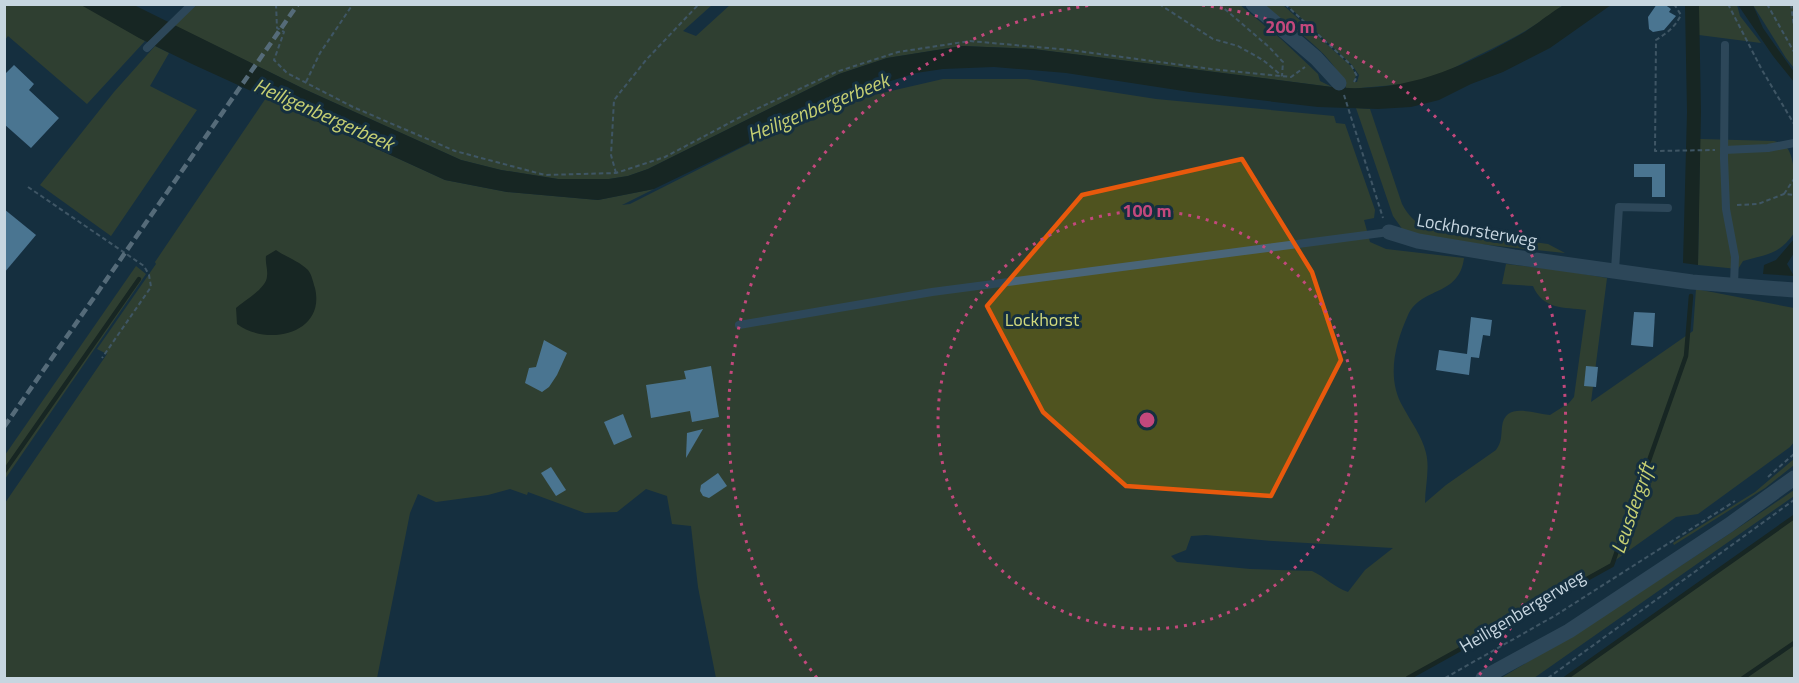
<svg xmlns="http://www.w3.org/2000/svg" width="1799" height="683" font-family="'Titillium Web',sans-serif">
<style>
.green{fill:#4f531f;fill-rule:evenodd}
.water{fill:#191b00}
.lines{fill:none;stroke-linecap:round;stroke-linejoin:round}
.stream{stroke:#191b00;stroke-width:4.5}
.building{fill:#8bc9f4}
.path{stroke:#718592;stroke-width:2;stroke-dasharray:4.5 3;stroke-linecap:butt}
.service{stroke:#4a6578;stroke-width:8}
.minor{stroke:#4a6578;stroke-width:15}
.secondary{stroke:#4a6578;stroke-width:15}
.rail{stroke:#a3b4bf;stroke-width:4.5;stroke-dasharray:9 4.5;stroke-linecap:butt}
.marked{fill:none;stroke:#e8590c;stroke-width:4.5;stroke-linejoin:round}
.ring{fill:none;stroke:#c3487c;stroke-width:3;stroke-dasharray:3 6}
.labels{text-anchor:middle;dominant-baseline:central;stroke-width:6;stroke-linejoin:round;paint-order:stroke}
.street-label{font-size:18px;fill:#c7d6e0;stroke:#152f3f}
.park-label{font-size:18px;fill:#d2da7d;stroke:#152f3f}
.water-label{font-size:20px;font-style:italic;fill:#c6cf72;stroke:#152f3f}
.centre{fill:#c3487c;stroke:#152f3f;stroke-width:3}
.ring-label{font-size:18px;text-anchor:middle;font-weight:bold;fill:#c3487c;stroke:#152f3f;stroke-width:6;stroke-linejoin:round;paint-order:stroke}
</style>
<rect width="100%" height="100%" fill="#152f3f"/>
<g class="green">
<path d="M81,4L145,41L87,104L8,36L5,40V5Z"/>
<path d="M198,4L712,5L683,31L696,36L730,5H1240L1281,39L1318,74L1320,81L1332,87L1033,49L962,46L887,58L839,74L648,169L628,176L609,179H558L501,170L461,160L304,89L173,25Z"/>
<path d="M1263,5H1283L1352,67L1356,76L1353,82H1357L1359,75L1352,65L1287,5H1563C1533,29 1506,42 1471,59C1455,67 1438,77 1420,81C1397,86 1374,86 1351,89L1346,88C1333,52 1292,28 1263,5Z"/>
<path d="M1699,5H1737L1740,16L1761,43L1699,35Z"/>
<path d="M1753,5H1794V68L1786,58Z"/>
<path d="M155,46L169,53L150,86L197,110L111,236L40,185L114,92Z"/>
<path d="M943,79H1027L1156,99L1334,116L1336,123L1345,124L1375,210L1374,218L1364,220L1370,242L1386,249L1464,258C1459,297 1422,286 1408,315C1395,344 1386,378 1403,407C1411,422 1422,436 1426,453C1430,469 1425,487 1425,503L1446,485L1496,450C1502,442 1501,436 1502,427C1505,401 1533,414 1550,415L1569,403L1574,397L1586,310C1564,307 1543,310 1533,286L1502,284L1506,264L1560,270L1607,278L1591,402L1693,331L1696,289L1794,308V442L1790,447L1698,514L1676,517L1610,564L1407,678H716L698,587L691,526L672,524L667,496L646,489L617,512L585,513L528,492L527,495L510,489L488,495L436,502L418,494L410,513L377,678H5V503L107,354L97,349L156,264L155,262L266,98L445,180L507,192L598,200L654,189L622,205L630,204L790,123L852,100ZM1206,535L1273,541L1393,548L1365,570L1348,592C1334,587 1325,577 1312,571L1250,569L1177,562L1171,556L1186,550L1191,536Z"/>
<path d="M1356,108L1370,109L1402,204C1408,215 1414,222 1426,227L1548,244L1565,253L1423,238L1403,230L1393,216Z"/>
<path d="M1700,139L1774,141C1781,143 1786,145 1789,151C1798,168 1794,213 1794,233C1779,255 1767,254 1743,261L1738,269L1698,265Z"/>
<path d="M136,266L146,274L5,479V455Z"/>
<path d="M1794,459V465L1765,488L1674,545L1673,543L1755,492Z"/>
<path d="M1794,490V496L1534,678H1501C1601,618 1698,556 1794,490Z"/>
<path d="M1794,517V678H1566L1581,667Z"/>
</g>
<g class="water">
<path d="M81,5H134L304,89L461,160L501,170L558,179H609L628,176L648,169L839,74L887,58L962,46L1033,49L1332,87C1404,94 1462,68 1523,33C1532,28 1559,6 1565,5C1577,2 1598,5 1611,5L1550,48L1503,72L1471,84L1439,100L1411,107L1378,109L1318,107L1190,92L1066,73L994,67L943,69L916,73L850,94L654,189L598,200L507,192L445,180L192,64L139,38Z"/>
<path d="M1685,5H1699L1701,112L1698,265L1683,263L1687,112Z"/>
<path d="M1738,5H1753L1763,28L1794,72V82L1773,56Z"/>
<path d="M1794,239V253L1787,264L1794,276L1763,274L1764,265L1776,260Z"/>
<path d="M276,250C286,257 299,261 308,270C312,275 313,282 315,288C326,334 267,347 237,324L236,308C244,301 267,288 267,276C268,270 265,263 266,256Z"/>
</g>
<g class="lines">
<g class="stream">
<path d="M4,472L139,279"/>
<path d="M1408,678L1612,565L1686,356L1691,296"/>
<path d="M1566,678L1794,517"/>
<path d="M1743,678L1794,643"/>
</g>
</g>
<g class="building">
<path d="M1657,4H1664L1671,9L1669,12L1676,16L1664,30L1653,32L1649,29L1648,17Z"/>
<path d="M14,65L34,84L29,90L59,118L31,148L4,124V75Z"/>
<path d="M1634,164H1665V197H1652V177H1634Z"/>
<path d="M4,209L36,235L4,273Z"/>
<path d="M1634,312L1655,313L1653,347L1631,345Z"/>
<path d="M1471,317L1492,320L1490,336L1483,335L1479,358L1471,357L1469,375L1436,370L1439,350L1467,354Z"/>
<path d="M544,340L567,353L557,375L549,387L542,392L525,383L529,368L536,367Z"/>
<path d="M711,366L719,417L692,422L690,411L651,418L646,385L686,379L684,371Z"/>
<path d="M1586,366L1598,367L1596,387L1584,386Z"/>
<path d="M623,414L632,437L614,445L604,422Z"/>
<path d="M703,429L686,458L687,433Z"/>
<path d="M551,467L566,490L556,496L541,473Z"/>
<path d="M718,473L727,486L709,498L703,496L700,491L701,485Z"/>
</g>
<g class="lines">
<g class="path">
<path d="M276,4L277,28L284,32L274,60L287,73L353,107L455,151L545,175L616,173L665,157L750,112L836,72L898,52L970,41L1070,50L1211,69L1291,77L1305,67"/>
<path d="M1159,4L1213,39L1238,46L1263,60L1282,76"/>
<path d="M1219,4L1269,47L1283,62L1282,76"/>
<path d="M1285,4L1351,65L1357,76L1354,82"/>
<path d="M1674,4L1681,15C1675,27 1667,33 1656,40L1655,151L1715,150"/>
<path d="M1728,4L1762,70L1794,124"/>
<path d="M1767,4L1794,52"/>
<path d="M1791,4L1794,27"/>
<path d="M306,82L320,53L353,4"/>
<path d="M1344,95L1383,218"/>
<path d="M616,173L611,155L614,100L646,60L699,4"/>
<path d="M28,187L144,266L149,275L151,287L102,358"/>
<path d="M1784,194L1794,179"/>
<path d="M1737,205L1758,204L1784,194L1794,195"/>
<path d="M1768,477L1794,454"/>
<path d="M1394,677V678"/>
<path d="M1445,678L1556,615L1735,501"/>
<path d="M1548,678L1794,500"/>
</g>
<g class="service">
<path d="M1725,45L1724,158L1726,209L1735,257L1734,285"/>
<path d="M147,48L192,4"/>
<path d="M1724,150L1768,148L1794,143"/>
<path d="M1615,270L1619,207L1668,208"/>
<path d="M739,325L932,292L1389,232"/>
</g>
<g class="minor">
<path d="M1253,4L1316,58L1339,83"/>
<path d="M1389,232L1418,241L1514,257L1692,282L1794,290"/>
</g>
<path class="secondary" d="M1483,678L1569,631L1729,525L1794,478"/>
<path class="rail" d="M4,427L298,4"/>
</g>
<path d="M0 0H1799V683H0ZM1242,159L1312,272L1341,360L1271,496L1126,486L1043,412L987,306L1082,195Z" fill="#152f3f" fill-opacity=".55" fill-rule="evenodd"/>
<path class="marked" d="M1242,159L1312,272L1341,360L1271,496L1126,486L1043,412L987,306L1082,195Z"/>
<g class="ring">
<circle cx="1147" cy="420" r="209"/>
<path d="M817 678A419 419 0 0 1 1092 5M1202 5A419 419 0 0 1 1477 678"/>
</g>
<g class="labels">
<g class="street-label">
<text transform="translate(1477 230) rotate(10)">Lockhorsterweg</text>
<text transform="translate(1522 611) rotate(-31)">Heiligenbergerweg</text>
</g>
<g class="park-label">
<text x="1042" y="319">Lockhorst</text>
</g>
<g class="water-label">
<text transform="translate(818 107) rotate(-22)">Heiligenbergerbeek</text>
<text transform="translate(324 114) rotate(24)">Heiligenbergerbeek</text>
<text transform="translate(1632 508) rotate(-71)">Leusdergrift</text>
</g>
</g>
<circle cx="1147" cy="420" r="9" class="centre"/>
<g class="ring-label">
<text x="1290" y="33">200 m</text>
<text x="1147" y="217">100 m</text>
</g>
<rect width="1799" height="683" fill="none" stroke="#c7d6e0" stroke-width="12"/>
</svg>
